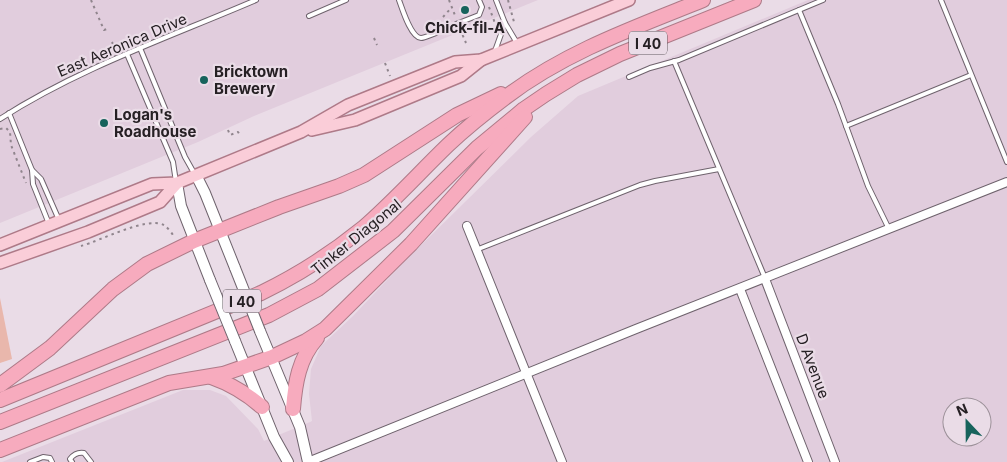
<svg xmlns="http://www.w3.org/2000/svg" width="1007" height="462" font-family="Inter,sans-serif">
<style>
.built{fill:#e1cddd;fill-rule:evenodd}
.green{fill:#e9b7ac}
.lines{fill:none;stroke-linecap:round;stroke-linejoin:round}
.lane-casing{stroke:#6f636d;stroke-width:6}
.street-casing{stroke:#6f636d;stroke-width:10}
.secondary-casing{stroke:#6f636d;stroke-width:12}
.primary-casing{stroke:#ae7a88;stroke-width:14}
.highway-casing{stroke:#ae7a88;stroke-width:16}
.path{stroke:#90858d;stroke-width:2;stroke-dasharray:2.5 4;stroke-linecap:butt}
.lane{stroke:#fff;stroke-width:4}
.street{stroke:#fff;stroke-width:8}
.secondary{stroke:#fff;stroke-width:10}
.primary{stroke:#facdd8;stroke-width:11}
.highway{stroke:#f7abbe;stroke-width:14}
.secondary-bridge-casing{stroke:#6f636d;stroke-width:12;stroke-linecap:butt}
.secondary-bridge{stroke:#fff;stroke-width:10}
.poi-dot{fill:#17635c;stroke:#eadce7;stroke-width:2}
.labels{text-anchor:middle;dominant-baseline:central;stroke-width:4.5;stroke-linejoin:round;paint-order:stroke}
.shield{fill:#eadce7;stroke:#61585e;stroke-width:1}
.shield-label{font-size:14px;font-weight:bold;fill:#262024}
.poi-label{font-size:15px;font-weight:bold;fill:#262024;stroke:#eadce7;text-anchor:start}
.street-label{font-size:15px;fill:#262024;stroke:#eadce7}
</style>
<rect width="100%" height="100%" fill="#eadce7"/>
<g class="built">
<path d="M0,0H538L254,116L198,142L0,223Z"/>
<path d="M808,0H1007V462H2L183,390H210L226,396L258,429L264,441L310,422L312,421L309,394L311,369L321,346L353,316L405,261L531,137L578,96ZM952,407H982V437H952Z"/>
</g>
<path class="green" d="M0,298L12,359L0,363Z"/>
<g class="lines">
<g class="lane-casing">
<g id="lane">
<path d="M399,0C402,8 411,38 421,38C425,38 432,34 436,33"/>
<path d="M496,0L505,23L517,43"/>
<path d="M941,0L1007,162"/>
<path d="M799,10L838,104L868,186L889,229"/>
<path d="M309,16L346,0"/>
<path d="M456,24L479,15L482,7L479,0"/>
<path d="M140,48L185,157L194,173"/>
<path d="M495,51L505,23"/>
<path d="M127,54L173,162L176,182"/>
<path d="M674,61L765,278"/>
<path d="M629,77L650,68L679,60L823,0"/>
<path d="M9,113L32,170L33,184L49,224"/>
<path d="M0,119C79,68 170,37 256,0"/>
<path d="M846,126L971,75"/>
<path d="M32,170L41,179L59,220"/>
<path d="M476,250L640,185L655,181L719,169"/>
<path d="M30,462L43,457L50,458L52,462"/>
<path d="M72,462L70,459C74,454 78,452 84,453L91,462"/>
</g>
</g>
<g class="street-casing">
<g id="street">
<path d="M467,226L562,462"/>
<path d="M765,279L835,462"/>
<path d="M740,289L808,462"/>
<path d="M308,462L636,329L1007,182"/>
</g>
</g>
<g class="secondary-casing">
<g id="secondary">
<path d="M196,175L205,193L235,268"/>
<path d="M177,183L181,206L210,280"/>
<path d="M260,331L300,427L308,462"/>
<path d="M235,341L274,437L288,462"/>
</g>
</g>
<g class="primary-casing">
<g id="primary">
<path d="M312,130L355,120L461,76L481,60"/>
<path d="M0,245L152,184L177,183L301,132L348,105L455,62L481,60L629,0"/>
<path d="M0,263L88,232L160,202L177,183"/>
</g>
</g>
<g class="highway-casing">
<g id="highway">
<path d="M211,377C231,384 246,393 262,407"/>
<path d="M0,385L50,348L113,289L147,264L194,241L279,207L339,186L364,175L457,115L501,94"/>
<path d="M0,400L261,293C298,275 331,254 363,228C393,202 419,173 448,145C466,128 486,112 506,97C565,52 636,27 703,0"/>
<path d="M293,409C295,383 299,358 317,338"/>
<path d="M0,422L269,315L318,289L393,231L477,148L524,109L546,94L577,75L620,54L754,0"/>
<path d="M0,450L169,383L223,374L272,357L306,341L325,329L411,244L525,117"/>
</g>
</g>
<g class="path">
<path d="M91,0L104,30L107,29"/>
<path d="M449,0L456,18"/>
<path d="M508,0L514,22"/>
<path d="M489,7L496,26"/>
<path d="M443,17L452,7"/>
<path d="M460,29L466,43"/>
<path d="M374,38L377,45"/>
<path d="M112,42L115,49L117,50"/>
<path d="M385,63L390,76"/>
<path d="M0,129L6,128L10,132L11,145L26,183"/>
<path d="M228,130L230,135L238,132L240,135"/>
<path d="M81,246C100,241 147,216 164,225C168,228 172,233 174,237"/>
</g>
<use href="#lane" class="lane"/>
<use href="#street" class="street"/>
<use href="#secondary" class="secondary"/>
<use href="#primary" class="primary"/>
<use href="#highway" class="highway"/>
<g class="secondary-bridge-casing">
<g id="secondary-bridge">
<path d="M235,268L260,331"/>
<path d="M210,280L235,341"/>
</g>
</g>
<use href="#secondary-bridge" class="secondary-bridge"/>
</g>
<g class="poi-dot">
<circle cx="465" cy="10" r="5"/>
<circle cx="204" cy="80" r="5"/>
<circle cx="104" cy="123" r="5"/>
</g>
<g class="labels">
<g class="shield">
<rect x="629" y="31.5" width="38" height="23" rx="4"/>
<rect x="223" y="289.5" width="38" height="23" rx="4"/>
</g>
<g class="shield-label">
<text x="648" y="43">I 40</text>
<text x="242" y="301">I 40</text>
</g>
<g class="poi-label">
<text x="465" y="27" text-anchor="middle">Chick-fil-A</text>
<text x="214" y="71">Bricktown<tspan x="214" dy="17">Brewery</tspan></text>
<text x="114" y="114">Logan's<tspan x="114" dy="17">Roadhouse</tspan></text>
</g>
<g class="street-label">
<text transform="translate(122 45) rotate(-23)">East Aeronica Drive</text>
<text transform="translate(356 237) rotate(-39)">Tinker Diagonal</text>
<text transform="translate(813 366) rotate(69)">D Avenue</text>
</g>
</g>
<g transform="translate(967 422) rotate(338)"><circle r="24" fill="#eadce7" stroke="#9c9199"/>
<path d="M0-4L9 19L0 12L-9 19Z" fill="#17635c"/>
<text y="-8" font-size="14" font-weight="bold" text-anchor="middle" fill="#262024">N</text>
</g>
</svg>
